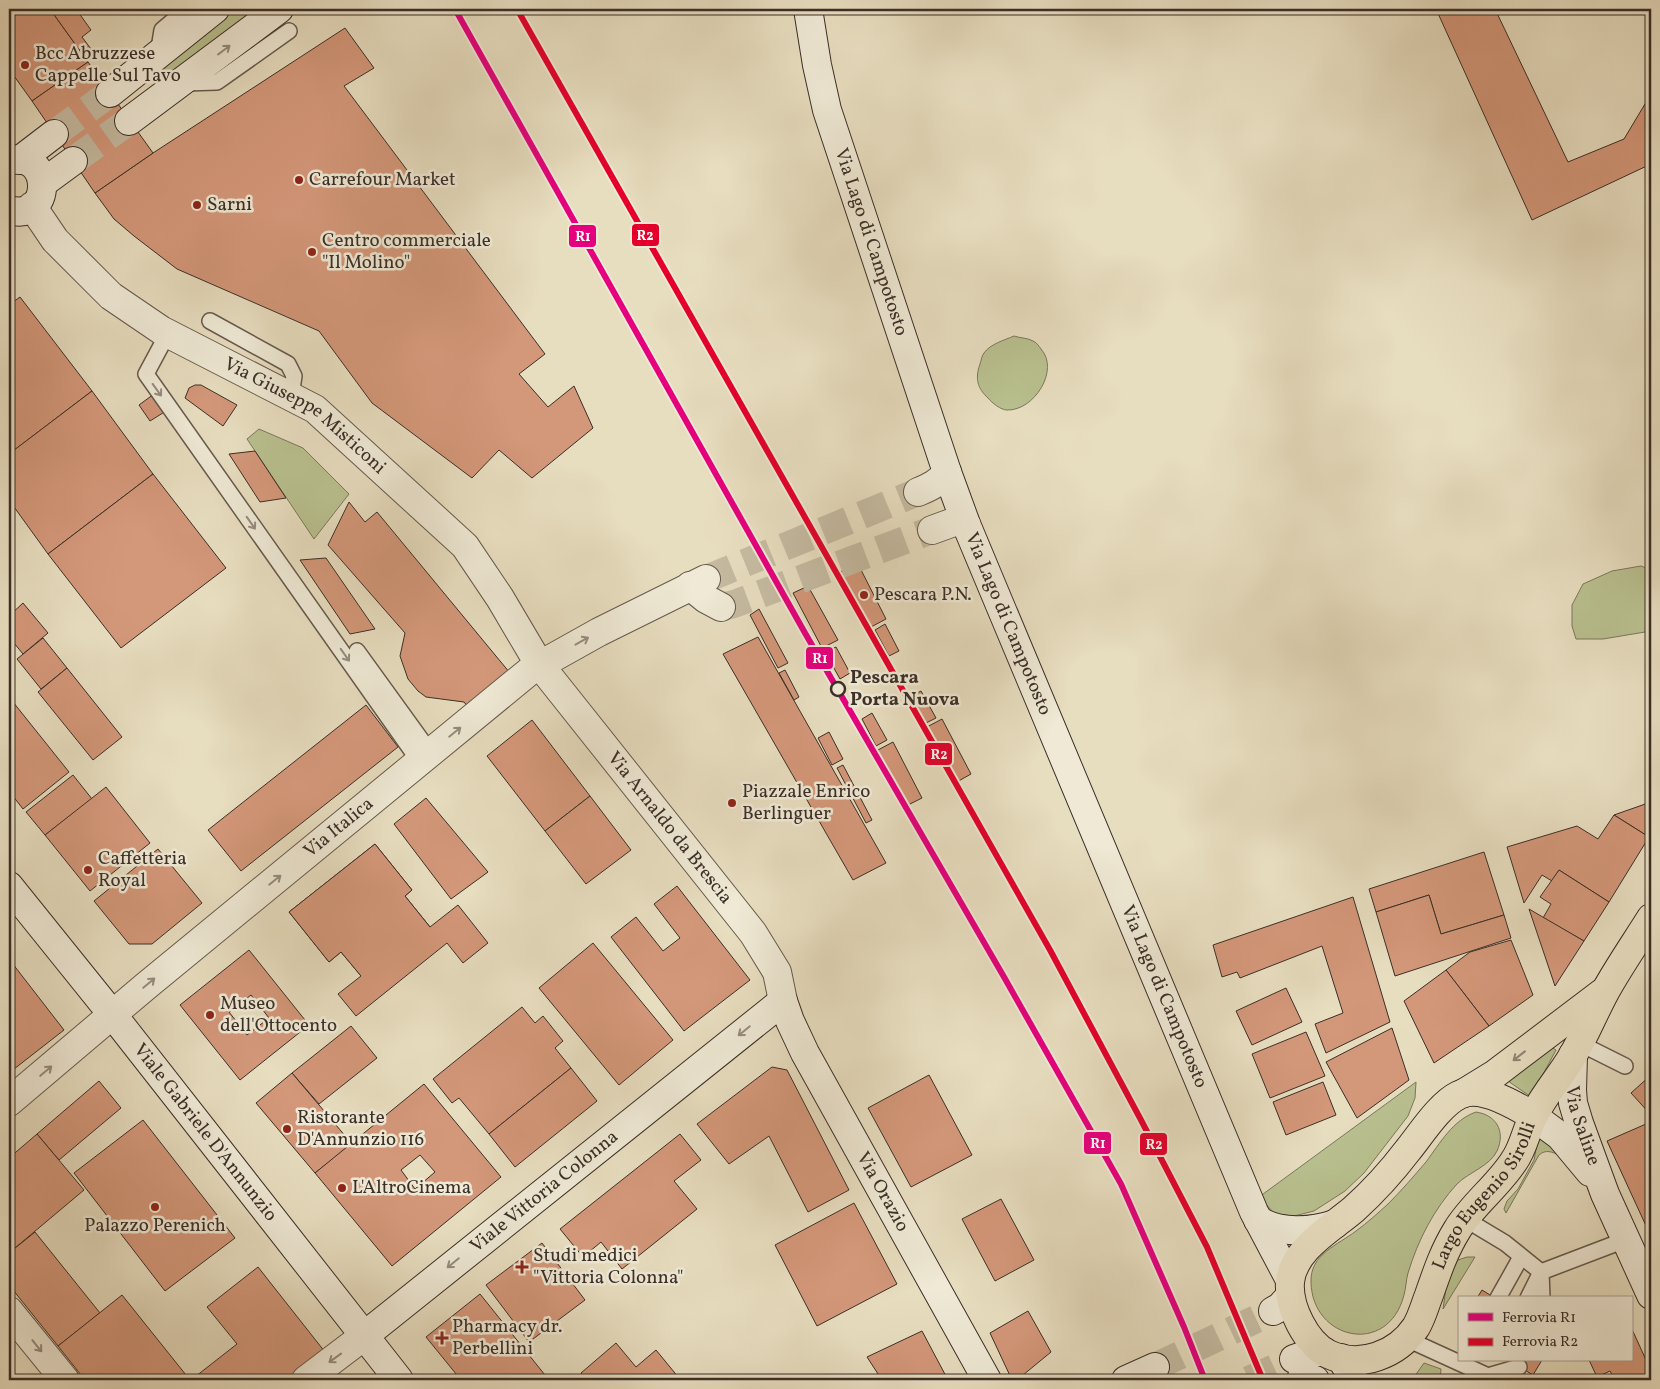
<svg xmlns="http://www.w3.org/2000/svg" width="1660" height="1389" font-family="Vollkorn,serif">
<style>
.green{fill:#b9c08f;stroke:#7a785c}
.building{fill:#d39779;stroke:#3b2f28;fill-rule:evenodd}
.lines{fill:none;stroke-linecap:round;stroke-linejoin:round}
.street-tunnel{stroke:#c5baa1;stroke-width:28;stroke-dasharray:28 14;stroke-linecap:butt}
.secondary-tunnel{stroke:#c5baa1;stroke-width:28;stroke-dasharray:28 14;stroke-linecap:butt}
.lane-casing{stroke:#665a4e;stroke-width:18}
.street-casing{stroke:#665a4e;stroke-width:30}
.secondary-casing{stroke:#3b2f28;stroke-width:30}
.primary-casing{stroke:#3b2f28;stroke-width:30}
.lane{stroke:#efe9d5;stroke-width:15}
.street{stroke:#efe9d5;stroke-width:28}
.secondary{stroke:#efe9d5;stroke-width:28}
.primary{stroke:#e7ddbf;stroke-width:28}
.rail-1-casing{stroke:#efe9d5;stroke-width:10}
.rail-2-casing{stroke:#efe9d5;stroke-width:10}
.rail-1{stroke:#e5007d;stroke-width:6}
.rail-2{stroke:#e4002b;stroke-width:6}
.oneway{stroke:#958c7e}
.oneway2{stroke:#918674}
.poi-dot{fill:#8f2418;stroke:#efe9d5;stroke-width:2}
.stop-dot{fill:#efe9d5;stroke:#3b2f28;stroke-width:2.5}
.labels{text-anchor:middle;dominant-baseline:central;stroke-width:5;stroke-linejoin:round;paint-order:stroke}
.poi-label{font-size:19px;fill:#3b2f28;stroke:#efe9d5;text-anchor:start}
.street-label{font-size:19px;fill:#3b2f28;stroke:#efe9d5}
.stop-label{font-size:19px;font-weight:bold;fill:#3b2f28;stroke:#efe9d5;text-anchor:start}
.line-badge{stroke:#efe9d5;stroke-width:2}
.badge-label{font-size:14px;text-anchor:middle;font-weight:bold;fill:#fff}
</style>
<rect width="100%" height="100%" fill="#e7ddbf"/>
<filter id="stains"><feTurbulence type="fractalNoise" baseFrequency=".004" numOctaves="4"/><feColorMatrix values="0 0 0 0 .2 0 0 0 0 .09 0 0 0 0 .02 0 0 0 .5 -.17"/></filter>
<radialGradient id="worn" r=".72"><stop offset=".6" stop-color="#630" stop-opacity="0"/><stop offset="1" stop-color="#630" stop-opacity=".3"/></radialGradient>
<g class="green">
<path d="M231,9H259L161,81L151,67Z"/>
<path d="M1014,336C1020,338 1028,338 1033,341C1036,342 1039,346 1041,349C1060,370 1034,411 1007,410C1001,410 992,403 988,398C977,388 975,378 980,364C981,361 982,355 984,353C990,344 1005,340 1014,336Z"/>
<path d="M259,429L303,448L349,494L314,539L247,439Z"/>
<path d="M1641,566L1651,570V631L1603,639H1576L1572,626V605L1583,584L1612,571Z"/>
<path d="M1551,1047L1556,1050L1531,1097L1508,1081Z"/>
<path d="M1416,1082L1415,1098L1408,1116L1364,1173L1345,1191L1314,1211L1294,1216L1275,1214L1259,1197Z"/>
<path d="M1476,1112C1496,1115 1506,1131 1497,1151C1490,1166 1469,1172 1457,1184C1434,1209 1418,1240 1408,1273C1406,1280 1406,1288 1404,1295C1388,1357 1312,1340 1311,1282C1310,1254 1338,1245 1356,1231C1367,1223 1378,1213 1388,1204C1401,1191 1414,1176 1426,1162C1440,1143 1453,1120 1476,1112Z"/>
<path d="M1540,1138L1546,1139L1559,1155C1552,1152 1546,1149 1539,1155L1506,1213L1504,1209L1507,1201L1518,1189L1534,1160L1537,1144Z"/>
<path d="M1467,1257H1475L1443,1309L1449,1268L1455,1261Z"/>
<path d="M1424,1363L1441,1369L1440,1380H1412Z"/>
</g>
<g class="building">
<path d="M9,9H50L88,62L32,101L9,69Z"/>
<path d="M50,9H76L91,30L82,37L91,49L83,55Z"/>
<path d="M1436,9H1495L1568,162L1624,139L1651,94V164L1532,220Z"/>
<path d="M345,28L374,68L344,86L545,354L519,374L548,407L574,386L593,428L532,478L499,450L472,478L372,403L319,331L177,269L134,236L114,219L95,193L153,153Z"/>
<path d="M88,62L153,153L95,193L32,101Z"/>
<path d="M20,297L92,391L9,454V305Z"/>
<path d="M195,385H201L237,405L223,426L185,398L189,388Z"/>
<path d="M92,391L153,474L48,554L9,500V454Z"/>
<path d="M154,394L166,411L150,421L139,405Z"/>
<path d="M255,451L286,498L260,502L229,454Z"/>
<path d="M153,474L226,568L121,648L48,554Z"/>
<path d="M349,502L365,522L377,512L510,673L468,707L464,702L426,697L418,691L408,679L400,656L405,633L328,545Z"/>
<path d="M326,558L375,629L350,634L300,560Z"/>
<path d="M858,564L886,619L871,627L840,572Z"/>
<path d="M808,586L838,640L822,648L793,593Z"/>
<path d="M23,603L48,633L23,654L9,637V616Z"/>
<path d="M759,609L788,663L778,668L750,615Z"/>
<path d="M885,624L899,651L889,656L875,630Z"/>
<path d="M758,637L886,863L853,880L723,654Z"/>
<path d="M43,638L67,668L41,689L17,659Z"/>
<path d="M836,647L850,673L840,679L825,652Z"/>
<path d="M67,668L122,737L93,760L38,692Z"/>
<path d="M785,670L799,697L794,700L779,673Z"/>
<path d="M921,691L936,718L924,724L910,697Z"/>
<path d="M9,697L69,772L23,809L9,791Z"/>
<path d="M366,705L398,747L241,871L208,830Z"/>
<path d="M872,713L887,740L876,746L862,719Z"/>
<path d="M942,719L971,774L955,783L925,728Z"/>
<path d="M532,720L590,796L545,831L487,756Z"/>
<path d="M829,732L843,759L832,765L818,738Z"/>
<path d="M893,742L922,798L906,806L876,751Z"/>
<path d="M843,765L872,820L866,823L837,768Z"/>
<path d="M73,775L92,799L45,835L26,812Z"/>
<path d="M106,787L150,843L90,891L45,835Z"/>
<path d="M590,796L631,850L586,884L545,831Z"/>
<path d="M426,798L488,872L451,899L394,824Z"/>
<path d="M1651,802V834L1649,837L1614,815Z"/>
<path d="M1614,815L1649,837L1609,902L1559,870L1552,881L1542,875L1524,903L1507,847L1577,826L1598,839Z"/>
<path d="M375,844L412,890L405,896L430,927L384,964L390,972L371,988L341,952L329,962L289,912Z"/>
<path d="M375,844L412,890L405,896L430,927L458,905L488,943L463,963L447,943L356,1016L338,994L361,976L341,952L329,962L289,912Z"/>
<path d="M158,849L202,903L152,944H129L94,901Z"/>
<path d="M1484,852L1504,915L1441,934L1429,895L1376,912L1369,889Z"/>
<path d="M1559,870L1609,902L1584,941L1543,918L1551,904L1540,897Z"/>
<path d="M677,886L750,980L684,1031L611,937L636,917L663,951L680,938L654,904Z"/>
<path d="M1429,895L1441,934L1504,915L1511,938L1395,976L1376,912Z"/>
<path d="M1353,897L1390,1022L1326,1053L1315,1024L1343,1013L1322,946L1240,978L1237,972L1222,977L1213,945Z"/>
<path d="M1529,909L1584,941L1555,986Z"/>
<path d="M1511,940L1533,995L1489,1026L1446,970L1470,952Z"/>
<path d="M593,943L673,1040L619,1085L539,988Z"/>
<path d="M249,950L309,1025L240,1080L180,1005ZM251,995L269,1018L247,1035L229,1012Z"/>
<path d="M9,959L64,1030L9,1073Z"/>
<path d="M1446,970L1489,1026L1434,1063L1404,1001Z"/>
<path d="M1286,988L1302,1022L1252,1045L1236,1011Z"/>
<path d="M522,1007L535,1023L543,1016L563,1041L555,1048L571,1068L489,1134L459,1098L452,1103L433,1079Z"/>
<path d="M351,1026L377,1058L319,1104L292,1073Z"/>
<path d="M1392,1028L1409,1080L1357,1118L1326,1062Z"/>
<path d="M1306,1032L1325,1076L1270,1098L1252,1054Z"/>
<path d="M772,1067L787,1070L849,1190L808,1212L769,1136L729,1164L697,1124Z"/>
<path d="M571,1068L597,1101L515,1167L489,1134Z"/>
<path d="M292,1073L352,1144L315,1173L256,1103Z"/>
<path d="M929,1075L972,1155L911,1187L868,1108Z"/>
<path d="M1651,1075V1115L1631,1093Z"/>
<path d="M99,1081L121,1108L59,1160L37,1134Z"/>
<path d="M1323,1082L1336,1115L1286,1135L1273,1102Z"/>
<path d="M424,1084L501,1177L392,1266L315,1173ZM420,1155L435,1172L415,1189L401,1170Z"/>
<path d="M143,1120L235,1238L165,1291L74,1173Z"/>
<path d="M1646,1124L1651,1134V1226L1647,1228L1607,1141Z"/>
<path d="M37,1134L84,1190L9,1253V1158Z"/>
<path d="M680,1134L701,1160L674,1181L697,1209L622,1269L601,1242L583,1257L560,1229Z"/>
<path d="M1001,1199L1034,1260L995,1281L962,1219Z"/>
<path d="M854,1203L897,1284L817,1326L775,1245Z"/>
<path d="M35,1232L100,1313L58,1346L9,1285V1253Z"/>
<path d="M542,1243L585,1300L529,1342L486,1285Z"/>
<path d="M258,1267L325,1352L290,1380H191L237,1344L207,1307Z"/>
<path d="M1482,1290L1495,1298H1477Z"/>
<path d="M480,1294L549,1380H461L426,1337Z"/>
<path d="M122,1295L190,1380H85L58,1346Z"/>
<path d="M1028,1311L1051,1352L1017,1380H1012L990,1333Z"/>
<path d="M1631,1327L1651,1371V1380H1615L1610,1371L1597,1377L1589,1360H1631Z"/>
<path d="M922,1331L948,1380H882L867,1357Z"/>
<path d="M616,1343L636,1367L656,1350L679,1378L676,1380H587L581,1373Z"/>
<path d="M1508,1360H1542L1533,1375Z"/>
</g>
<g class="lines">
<g class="street-tunnel">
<path d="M706,579L918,492"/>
<path d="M721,607L734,604L932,530"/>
</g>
<g class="secondary-tunnel">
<path d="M54,134L110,93"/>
<path d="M73,161L129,121"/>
<path d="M1155,1367L1273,1311"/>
<path d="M1249,1380L1294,1359"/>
</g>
<g class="lane-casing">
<g id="lane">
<path d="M158,55L162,30L187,9"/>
<path d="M184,83L217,82L289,31"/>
<path d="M210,321L288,364L294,376L291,396"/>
<path d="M168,333L146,374L419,761"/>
<path d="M357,651L430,752"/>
<path d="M1579,1043L1625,1066"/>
<path d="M1465,1219L1505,1243L1541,1272L1542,1298"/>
<path d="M1498,1298L1521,1257"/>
<path d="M1528,1298L1541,1272L1625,1240"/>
<path d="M1407,1339L1488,1376L1519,1367"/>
</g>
</g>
<g class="street-casing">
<g id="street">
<path id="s1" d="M32,206L55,240L111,296L161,330L315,409L465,546L500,598L539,664L753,933L777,972L783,1001"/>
<path d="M918,492C930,487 939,483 947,472"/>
<path d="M932,530L954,522L966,524"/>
<path d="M690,586L706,599L721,607"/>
<path id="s2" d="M9,1102L146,986L531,670L599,632L706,579"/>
<path d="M9,1311L65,1380"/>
<path d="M306,1380L364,1336"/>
</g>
</g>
<g class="secondary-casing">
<g id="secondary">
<path id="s3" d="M808,9L817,65L827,110L947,472L966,524L1254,1212L1290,1280"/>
<path d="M110,93L215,9"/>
<path d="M129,121L279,9"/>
<path d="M20,160L54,134"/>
<path d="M9,161C52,148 54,223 9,210"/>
<path d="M43,183L73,161"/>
<path id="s4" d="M9,886L112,1014L399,1380"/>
<path id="s5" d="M1573,1055L1572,1090L1573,1103L1579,1123L1605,1194L1651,1295"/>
<path d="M1533,1116L1560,1136L1590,1172"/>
<path d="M1258,1220C1279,1234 1312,1232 1335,1224"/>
<path d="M1273,1311L1280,1307L1290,1296"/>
<path id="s6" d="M364,1336L783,1001L790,1021L805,1053L987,1380"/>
<path d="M1341,1358L1354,1380"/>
<path d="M1294,1359L1314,1352H1324"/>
<path d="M1302,1377L1315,1380"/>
<path d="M1126,1380L1155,1367"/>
</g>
</g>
<g class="primary-casing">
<g id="primary">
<path d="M1464,1093L1495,1074L1602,993"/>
<path id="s7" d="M1533,1116C1515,1105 1480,1084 1459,1095C1440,1104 1421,1134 1408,1150C1392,1171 1374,1191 1354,1209C1332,1228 1293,1249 1290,1282C1288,1307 1306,1343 1328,1354C1360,1369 1397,1355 1416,1327C1422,1317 1425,1305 1429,1295C1437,1272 1444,1251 1457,1230C1472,1205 1498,1186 1514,1161C1524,1147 1526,1130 1534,1115C1544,1095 1560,1077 1572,1057C1585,1035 1594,1012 1606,990C1620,965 1636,942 1651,918"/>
</g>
</g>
<use href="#lane" class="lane"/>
<use href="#street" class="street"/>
<use href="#secondary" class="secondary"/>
<use href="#primary" class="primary"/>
<g class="rail-1-casing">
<path id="rail-1" d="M455,9L805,633L1004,977L1121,1184L1184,1327L1205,1380"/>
</g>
<g class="rail-2-casing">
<path id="rail-2" d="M517,9L1050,950L1141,1120L1207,1247L1263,1380"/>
</g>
<use href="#rail-1" class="rail-1"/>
<use href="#rail-2" class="rail-2"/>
</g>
<defs><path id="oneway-shaft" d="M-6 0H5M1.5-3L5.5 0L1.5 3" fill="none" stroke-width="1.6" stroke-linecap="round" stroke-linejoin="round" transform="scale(1.25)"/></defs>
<g class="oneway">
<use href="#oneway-shaft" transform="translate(224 50) rotate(-37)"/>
<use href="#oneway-shaft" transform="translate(157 390) rotate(54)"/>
<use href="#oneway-shaft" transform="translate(251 523) rotate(55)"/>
<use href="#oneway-shaft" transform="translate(582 641) rotate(-29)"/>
<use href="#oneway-shaft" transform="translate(345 655) rotate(55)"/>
<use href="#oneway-shaft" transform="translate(455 732) rotate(-39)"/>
<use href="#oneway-shaft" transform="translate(275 880) rotate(-39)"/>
<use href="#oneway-shaft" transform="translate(149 983) rotate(-40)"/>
<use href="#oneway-shaft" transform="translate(744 1031) rotate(141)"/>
<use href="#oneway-shaft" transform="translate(46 1071) rotate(-40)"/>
<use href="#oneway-shaft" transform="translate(453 1263) rotate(141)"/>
<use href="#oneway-shaft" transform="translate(37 1346) rotate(51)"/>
<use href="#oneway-shaft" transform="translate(335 1358) rotate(144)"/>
</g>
<use class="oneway2" href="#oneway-shaft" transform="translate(1519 1056) rotate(142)"/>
<g class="poi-dot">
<circle cx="25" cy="65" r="5"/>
<circle cx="299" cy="180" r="5"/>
<circle cx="197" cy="205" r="5"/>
<circle cx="312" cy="252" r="5"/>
<circle cx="864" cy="595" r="5"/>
<circle cx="732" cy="803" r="5"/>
<circle cx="88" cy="870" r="5"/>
<circle cx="210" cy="1015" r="5"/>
<circle cx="287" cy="1129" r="5"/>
<circle cx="342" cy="1188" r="5"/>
<circle cx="155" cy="1207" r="5"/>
<path d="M519.5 1259.5h5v5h5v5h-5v5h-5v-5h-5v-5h5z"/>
<path d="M439.5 1330.5h5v5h5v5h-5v5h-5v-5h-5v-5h5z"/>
</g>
<circle class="stop-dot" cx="838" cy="689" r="7"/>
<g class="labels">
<g class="poi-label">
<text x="35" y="54">Bcc Abruzzese<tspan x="35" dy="22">Cappelle Sul Tavo</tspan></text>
<text x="309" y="180">Carrefour Market</text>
<text x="207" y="205">Sarni</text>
<text x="322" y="241">Centro commerciale<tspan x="322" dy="22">"Il Molino"</tspan></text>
<text x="874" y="595">Pescara P.N.</text>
<text x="742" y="792">Piazzale Enrico<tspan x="742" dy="22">Berlinguer</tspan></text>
<text x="98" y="859">Caffetteria<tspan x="98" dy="22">Royal</tspan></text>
<text x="220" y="1004">Museo<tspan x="220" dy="22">dell'Ottocento</tspan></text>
<text x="297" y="1118">Ristorante<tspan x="297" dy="22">D'Annunzio 116</tspan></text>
<text x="352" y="1188">L'AltroCinema</text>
<text x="155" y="1226" text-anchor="middle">Palazzo Perenich</text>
<text x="533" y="1256">Studi medici<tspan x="533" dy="22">"Vittoria Colonna"</tspan></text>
<text x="452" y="1327">Pharmacy dr.<tspan x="452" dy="22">Perbellini</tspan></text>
</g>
<g class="street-label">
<text stroke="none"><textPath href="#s3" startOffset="242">Via Lago di Campotosto</textPath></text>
<text stroke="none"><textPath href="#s1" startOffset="349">Via Giuseppe Misticoni</textPath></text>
<text stroke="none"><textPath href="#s3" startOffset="648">Via Lago di Campotosto</textPath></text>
<text stroke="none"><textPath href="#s2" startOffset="429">Via Italica</textPath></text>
<text stroke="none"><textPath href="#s1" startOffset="906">Via Arnaldo da Brescia</textPath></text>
<text stroke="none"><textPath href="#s3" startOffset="1052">Via Lago di Campotosto</textPath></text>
<text stroke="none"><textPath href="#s5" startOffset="72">Via Saline</textPath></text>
<text stroke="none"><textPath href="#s4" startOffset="315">Viale Gabriele D'Annunzio</textPath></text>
<text stroke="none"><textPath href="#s6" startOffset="231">Viale Vittoria Colonna</textPath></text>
<text stroke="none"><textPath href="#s6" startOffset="752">Via Orazio</textPath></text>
<text stroke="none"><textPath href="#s7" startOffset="670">Largo Eugenio Sirolli</textPath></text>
</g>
<g class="stop-label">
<text x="850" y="678">Pescara<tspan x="850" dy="22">Porta Nuova</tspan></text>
</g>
</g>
<g class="line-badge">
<rect x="631" y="223" width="29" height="24" rx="5" fill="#e4002b"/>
<rect x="568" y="224" width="29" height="24" rx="5" fill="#e5007d"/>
<rect x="805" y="646" width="29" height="24" rx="5" fill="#e5007d"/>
<rect x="924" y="742" width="29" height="24" rx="5" fill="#e4002b"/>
<rect x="1083" y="1131" width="29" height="24" rx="5" fill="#e5007d"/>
<rect x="1139" y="1132" width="29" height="24" rx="5" fill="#e4002b"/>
</g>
<g class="badge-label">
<text x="645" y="240">R2</text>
<text x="583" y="241">R1</text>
<text x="820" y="663">R1</text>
<text x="939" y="759">R2</text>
<text x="1098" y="1148">R1</text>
<text x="1154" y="1149">R2</text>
</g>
<rect width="1660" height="1389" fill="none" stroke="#e7ddbf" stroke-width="30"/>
<rect x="10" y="10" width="1640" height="1369" fill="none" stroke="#3b2f28" stroke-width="2.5"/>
<rect x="15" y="15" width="1630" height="1359" fill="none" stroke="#3b2f28"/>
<rect x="1458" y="1296" width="175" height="65" fill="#efe9d5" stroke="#a79f90"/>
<rect x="1468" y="1313" width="25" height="8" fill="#e5007d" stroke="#a79f90"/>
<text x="1502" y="1322" font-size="15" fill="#3b2f28">Ferrovia R1</text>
<rect x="1468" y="1338" width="25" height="8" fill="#e4002b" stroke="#a79f90"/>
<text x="1502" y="1346" font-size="15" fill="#3b2f28">Ferrovia R2</text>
<rect width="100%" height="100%" filter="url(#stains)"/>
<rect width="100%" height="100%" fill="url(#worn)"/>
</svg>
